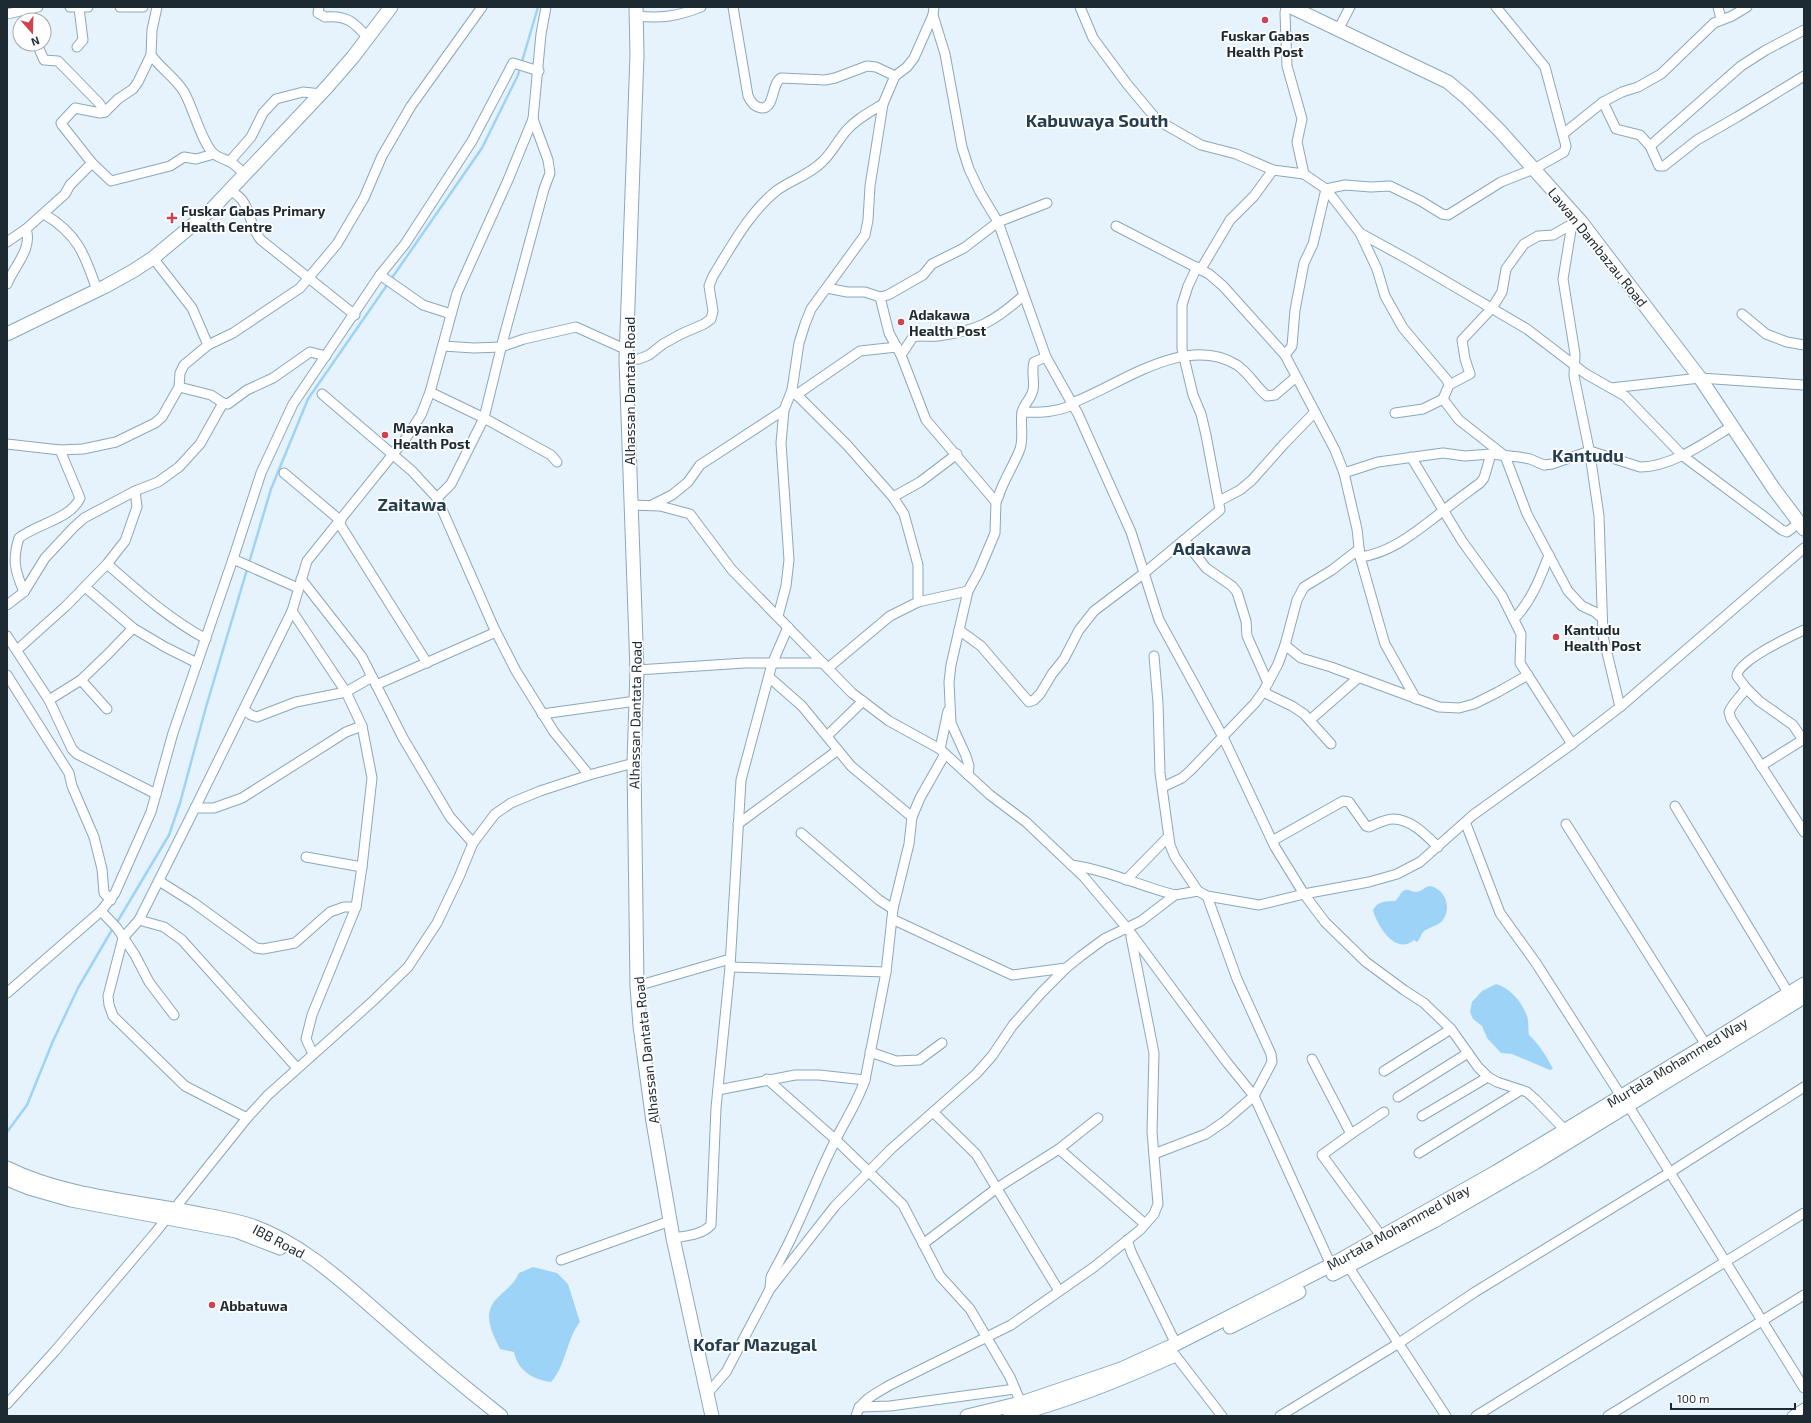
<svg xmlns="http://www.w3.org/2000/svg" width="1811" height="1423" font-family="'Exo 2',sans-serif">
<style>
.water{fill:#9dd3f6}
.lines{fill:none;stroke-linecap:round;stroke-linejoin:round}
.stream{stroke:#9dd3f6;stroke-width:2.5}
.street-casing{stroke:#89a8bc;stroke-width:11}
.secondary-casing{stroke:#89a8bc;stroke-width:15}
.street{stroke:#fff;stroke-width:9}
.secondary{stroke:#fff;stroke-width:13}
.poi-dot{fill:#d24150;stroke:#fff;stroke-width:1.5}
.labels{text-anchor:middle;dominant-baseline:central;stroke-width:3.5;stroke-linejoin:round;paint-order:stroke}
.poi-label{font-size:14px;font-weight:bold;fill:#1e2a32;stroke:#fff;text-anchor:start}
.street-label{font-size:14px;fill:#1e2a32;stroke:#fff}
.district-label{font-size:18px;font-weight:bold;fill:#243f51;stroke:#fff}
</style>
<rect width="100%" height="100%" fill="#e6f3fc"/>
<g class="water">
<path d="M1430,886C1445,889 1452,907 1443,920C1438,926 1430,927 1424,931C1421,934 1420,939 1417,942L1414,940C1396,956 1377,926 1373,910C1378,901 1386,901 1395,901C1399,898 1400,893 1403,891C1408,888 1410,891 1415,892C1422,892 1424,887 1430,886Z"/>
<path d="M1496,984C1510,988 1522,1002 1527,1016C1529,1022 1528,1029 1529,1035C1539,1044 1547,1057 1553,1069L1550,1070L1512,1054L1501,1053L1487,1038L1482,1026L1473,1019L1470,1012L1472,1002L1482,991Z"/>
<path d="M533,1267L557,1273L568,1284L580,1322C566,1340 566,1366 551,1382C532,1379 518,1371 514,1352L500,1349C494,1337 485,1320 491,1307C496,1295 512,1289 519,1273Z"/>
</g>
<g class="lines">
<g class="stream">
<path d="M116,924L169,835L180,803L206,707L271,489L308,399L482,148L518,75L538,7"/>
<path d="M7,1132L27,1105L53,1041L78,988L113,928"/>
</g>
<g class="street-casing">
<g id="street">
<path d="M70,7H88"/>
<path d="M120,7H143"/>
<path d="M157,7L152,30L151,55L138,82L133,89L118,99L105,112L100,113L75,108L61,123L62,125L92,163L111,181L170,166L184,157L196,159L214,154"/>
<path d="M319,7L318,13L325,17C347,15 354,22 368,38"/>
<path d="M733,7L748,96C751,102 754,107 762,108C775,108 771,84 781,78L825,80L835,78L867,66L876,67L895,76"/>
<path d="M934,7L933,15L945,54L962,147L969,169L980,192L998,222L1046,357L1078,414L1131,532L1159,620L1223,737L1275,847L1304,894L1325,922L1366,962L1404,990L1424,1003L1451,1029L1478,1067L1488,1077L1497,1082L1527,1092L1536,1100L1565,1130"/>
<path d="M1080,7L1093,38L1127,84L1157,120L1201,145L1236,154L1273,170L1304,174L1326,189L1360,233L1377,269L1385,296L1403,328L1447,380L1449,385"/>
<path d="M1286,7L1285,13L1287,66L1302,119L1297,142L1304,174"/>
<path d="M1718,7L1721,19"/>
<path d="M30,9L31,20"/>
<path d="M7,14L38,7"/>
<path d="M637,16C661,19 678,16 701,7"/>
<path d="M1338,30L1350,7"/>
<path d="M37,44L44,60L58,61L99,103L105,112"/>
<path d="M77,47L83,40L79,8"/>
<path d="M151,55C161,69 176,78 184,92C193,107 202,144 214,154C219,158 225,159 230,162C235,164 240,170 244,174"/>
<path d="M1603,102L1616,129L1640,135L1650,146L1659,166H1664L1697,140L1737,117L1804,76"/>
<path d="M1563,134L1603,102L1622,92L1638,87L1661,74L1714,23L1732,16L1747,7"/>
<path d="M1650,146L1741,66L1766,50L1804,30"/>
<path d="M230,161L251,137L263,113L276,99L303,92L321,94"/>
<path d="M1326,189L1345,185L1371,187L1390,186L1421,201L1442,214L1448,215L1501,182L1534,169L1564,152L1566,146L1545,67L1496,7"/>
<path d="M230,190C234,193 239,196 242,200C251,211 250,228 261,240L355,315"/>
<path d="M44,214C78,234 85,255 97,290"/>
<path d="M1578,218L1572,224L1563,279L1575,354L1574,376L1590,454L1599,516L1603,636L1620,707"/>
<path d="M1116,226L1209,274L1223,286L1285,355L1335,450L1344,473L1357,529L1360,557L1382,634L1385,644L1416,699"/>
<path d="M1360,233L1411,261L1527,329L1586,374L1625,396L1683,456L1782,530L1787,532L1799,523"/>
<path d="M7,242L26,229"/>
<path d="M153,258L192,308L208,345"/>
<path d="M1201,269L1230,220L1254,196L1273,170"/>
<path d="M380,275L423,305L451,314"/>
<path d="M7,284C14,266 33,249 26,229L65,194L70,185L92,163"/>
<path d="M827,288L847,292H865L880,297L888,295L923,275L932,264L964,248L998,222L1047,203"/>
<path d="M880,297L889,333L901,355L926,420L996,502"/>
<path d="M1742,314L1766,334L1787,342L1804,345"/>
<path d="M443,346L474,348L501,347L524,339L576,327L627,350"/>
<path d="M901,355L913,337C921,335 929,337 938,336C977,331 994,322 1023,296"/>
<path d="M1285,355L1292,346L1295,310L1304,263L1313,244L1326,189"/>
<path d="M626,360L639,359L649,355L663,344L681,334L704,324L711,319L713,311L709,286L713,276C731,247 749,213 776,191C791,180 809,175 822,162C832,153 838,140 846,131C856,119 870,112 883,104"/>
<path d="M179,387L211,395L223,403L228,404L247,390L273,378L310,352L326,356"/>
<path d="M1611,388L1700,378L1804,385"/>
<path d="M792,390L847,445L893,497L904,514L918,565V602"/>
<path d="M430,392L484,418L551,455L557,462"/>
<path d="M322,394L412,471L437,498L494,628L516,671L554,732L589,775"/>
<path d="M796,395L860,351L897,347"/>
<path d="M1443,399L1459,420L1505,456L1527,514L1568,591L1582,606L1595,612L1602,618"/>
<path d="M1072,403C1120,385 1185,333 1237,365C1249,373 1256,387 1267,396L1275,395L1296,377"/>
<path d="M1022,412C1041,413 1056,412 1073,405"/>
<path d="M1395,413L1423,409L1443,399L1449,385L1470,374L1465,359L1462,340L1492,308L1502,292L1506,269L1524,244L1538,236L1553,235L1572,224"/>
<path d="M7,444L60,450L83,449L116,442L155,423L162,417L179,387L180,373L184,365L208,345L233,333L300,288L337,244L364,198L382,156L411,106L482,7"/>
<path d="M1411,457L1462,541L1502,596L1521,634L1520,663L1572,744"/>
<path d="M284,473L341,521"/>
<path d="M1344,473L1378,462L1443,453L1465,456L1491,454L1519,457L1530,459L1544,465L1552,464L1590,451L1640,467C1672,467 1706,442 1732,426"/>
<path d="M893,497L920,482L957,454"/>
<path d="M437,498L451,484L484,418L503,340L544,189L550,173L548,160L533,119"/>
<path d="M1219,501L1240,490L1252,480L1284,444L1315,412"/>
<path d="M630,505L660,506L690,514L732,570L852,693L889,721L940,749L990,795L1026,822L1084,877L1127,928L1225,1060L1254,1096L1331,1265"/>
<path d="M652,505L672,495L688,482L700,465L784,410"/>
<path d="M339,523L427,663"/>
<path d="M1184,540L1206,568L1232,586L1237,592L1246,621L1247,636L1268,683"/>
<path d="M1360,557C1392,553 1418,530 1443,511C1455,501 1468,492 1480,483L1484,478L1491,454"/>
<path d="M233,559L298,588"/>
<path d="M107,564C138,591 169,619 206,639"/>
<path d="M301,579L362,657L403,738L450,817L473,843"/>
<path d="M85,587L133,628L165,647L197,663"/>
<path d="M24,592C15,571 12,560 19,538C36,524 71,519 80,498L60,450"/>
<path d="M7,605L24,592L45,558L73,528L84,518L135,491L158,482L179,467L200,444L223,403"/>
<path d="M292,611L346,692L362,726L372,778L362,867L356,907L312,1015L306,1039L313,1054"/>
<path d="M778,616L786,586L789,560L781,443L784,410L792,390L799,343L805,324L811,309L865,235L868,220L870,186L883,104L895,76L907,67L914,58L933,15"/>
<path d="M1515,618C1532,600 1540,578 1549,555"/>
<path d="M959,630L981,646L1029,702L1034,700L1040,694L1052,674L1064,659L1079,630L1094,611L1143,574L1220,510L1206,435L1201,414L1193,395L1182,349V305L1188,286L1197,267"/>
<path d="M1804,630C1791,636 1737,661 1737,676L1746,688C1741,697 1733,702 1729,712L1731,719L1804,832"/>
<path d="M7,636L49,700L72,749L77,754L156,794"/>
<path d="M1285,645L1301,658L1331,667L1439,707L1459,708L1474,704L1498,692L1528,675"/>
<path d="M17,650L66,606L107,564L125,541L137,507L135,491"/>
<path d="M1154,656L1158,703L1160,773L1170,845L1175,857L1198,891"/>
<path d="M828,668L890,616L918,602L968,591"/>
<path d="M637,670L745,663H823"/>
<path d="M7,675L69,773L72,786L94,837L102,869L104,893L111,900"/>
<path d="M770,678L802,706L851,766L912,817"/>
<path d="M81,680L107,709"/>
<path d="M376,685L496,632"/>
<path d="M1746,688L1759,701L1793,725L1803,740"/>
<path d="M1263,692L1292,706L1304,714L1331,744"/>
<path d="M49,700L81,680L108,654L133,628"/>
<path d="M244,710L251,715L257,717L296,702L346,692L372,677"/>
<path d="M542,714L636,701"/>
<path d="M1310,720L1358,678"/>
<path d="M827,736L863,701"/>
<path d="M940,749L948,711"/>
<path d="M1761,766L1804,739"/>
<path d="M968,775L969,766L966,756L951,723L949,682L951,665L968,591L979,571L995,533L996,502L999,495C1004,479 1014,465 1020,449C1024,437 1020,425 1022,412C1024,404 1031,399 1033,390C1035,381 1031,372 1034,362L1046,357"/>
<path d="M1163,787L1182,778L1191,770L1255,703L1263,692L1278,664L1285,645L1297,600L1304,587L1332,570L1359,549"/>
<path d="M1675,806L1789,994"/>
<path d="M195,808H214L242,798L346,732L362,726"/>
<path d="M738,824L838,750"/>
<path d="M1466,824L1500,913L1536,963L1621,1096"/>
<path d="M1566,824L1706,1045"/>
<path d="M801,833L879,900L893,909"/>
<path d="M1272,841L1343,801L1349,802L1366,826L1369,827C1376,824 1385,819 1393,819C1411,819 1426,835 1438,847"/>
<path d="M306,857L362,867"/>
<path d="M1071,865C1107,870 1140,886 1175,895"/>
<path d="M1126,880L1168,837"/>
<path d="M159,881L194,903L256,948L263,949L295,943L330,912L344,907H356"/>
<path d="M101,911L117,928L135,955L149,982L174,1015"/>
<path d="M892,919L1012,975L1066,968"/>
<path d="M139,920L164,927L182,940L297,1068"/>
<path d="M730,967L886,972"/>
<path d="M637,986L730,959"/>
<path d="M7,993L101,911L115,893L151,812L173,733L233,559L261,473L293,404L380,275L405,244L472,141L513,63L539,71"/>
<path d="M870,1052L896,1061L919,1060L942,1043"/>
<path d="M1312,1059L1351,1134"/>
<path d="M1384,1071L1451,1029"/>
<path d="M767,1079L836,1140L903,1205L940,1276L970,1309L1010,1377L1021,1403"/>
<path d="M718,1090L795,1075H819L865,1080"/>
<path d="M1398,1097L1468,1053"/>
<path d="M1628,1105L1804,1388"/>
<path d="M933,1112L976,1154L1059,1291"/>
<path d="M1422,1116L1488,1077"/>
<path d="M247,1118L185,1086L113,1016L109,1005L108,996L123,938L139,920L195,808L292,611L307,561L406,438L421,415L430,392L457,293L508,180L533,119L541,34L546,7"/>
<path d="M1059,1149L1098,1118"/>
<path d="M1419,1153L1521,1090"/>
<path d="M1154,1154L1206,1134L1225,1121L1254,1096L1272,1062L1271,1054L1237,979L1207,896"/>
<path d="M1382,1237L1322,1155L1351,1134L1384,1112"/>
<path d="M673,1238C686,1236 702,1235 711,1225L716,1108L730,967L741,780L772,664L788,627"/>
<path d="M1127,1240L1132,1254L1176,1344"/>
<path d="M923,1244L997,1188L1059,1149L1145,1224"/>
<path d="M561,1260L670,1221"/>
<path d="M1348,1266L1446,1416"/>
<path d="M770,1288L771,1277L775,1269C799,1228 814,1182 836,1139C846,1119 858,1101 865,1080L886,972L893,909L909,844L912,817L920,798L945,754"/>
<path d="M1175,1355L1222,1416"/>
<path d="M707,1394L726,1372L770,1289L835,1206L891,1149L976,1074L992,1056L1013,1025L1042,992L1066,968L1081,956L1104,939L1141,921L1175,895L1198,891L1207,896L1259,905L1304,894L1369,882L1397,874L1420,862L1473,815L1572,744L1620,707L1804,548"/>
<path d="M7,1404L55,1351L155,1233L247,1118L268,1095L373,1001L408,967L437,923L459,877L473,843L495,814L511,803L540,791L589,775L634,763"/>
<path d="M859,1407L890,1406L1015,1389"/>
<path d="M856,1416C860,1400 877,1393 890,1385L1011,1325L1094,1267L1140,1230L1154,1214L1158,1204L1152,1132L1154,1053L1131,937"/>
<path d="M1280,1416L1399,1343L1475,1292L1669,1173L1804,1087"/>
<path d="M1476,1416L1804,1213"/>
<path d="M1608,1416L1804,1295"/>
<path d="M1792,1416L1804,1408"/>
</g>
</g>
<g class="secondary-casing">
<g id="secondary">
<path d="M636,7L637,55L626,360L637,670L634,763L637,986L640,1026L653,1122L673,1238L712,1416"/>
<path d="M1291,7L1448,82L1467,98L1500,131L1582,223L1700,378L1774,489L1804,529"/>
<path d="M7,334L106,286L133,271L153,258L189,228L212,209L327,87L353,57L391,7"/>
<path d="M7,1168C68,1198 140,1201 206,1215C222,1218 238,1221 253,1226C306,1245 348,1287 390,1323C426,1355 463,1386 501,1416"/>
<path d="M7,1179L29,1188L71,1200L236,1231L280,1248"/>
<path d="M1333,1274L1434,1221L1536,1162L1804,997"/>
<path d="M1230,1327L1299,1292"/>
<path d="M967,1416L1021,1403L1121,1369L1176,1344L1331,1265L1496,1172L1706,1045L1804,984"/>
<path d="M1010,1416C1066,1402 1120,1380 1173,1356"/>
</g>
</g>
<use href="#street" class="street"/>
<use href="#secondary" class="secondary"/>
</g>
<g class="poi-dot">
<circle cx="1265" cy="20" r="4"/>
<path d="M170 212h4v4h4v4h-4v4h-4v-4h-4v-4h4z"/>
<circle cx="901" cy="322" r="4"/>
<circle cx="385" cy="435" r="4"/>
<circle cx="1556" cy="637" r="4"/>
<circle cx="212" cy="1305" r="4"/>
</g>
<g class="labels">
<g class="poi-label">
<text x="1265" y="35" text-anchor="middle">Fuskar Gabas<tspan x="1265" dy="16">Health Post</tspan></text>
<text x="181" y="210">Fuskar Gabas Primary<tspan x="181" dy="16">Health Centre</tspan></text>
<text x="909" y="314">Adakawa<tspan x="909" dy="16">Health Post</tspan></text>
<text x="393" y="427">Mayanka<tspan x="393" dy="16">Health Post</tspan></text>
<text x="1564" y="629">Kantudu<tspan x="1564" dy="16">Health Post</tspan></text>
<text x="220" y="1305">Abbatuwa</text>
</g>
<g class="street-label">
<text transform="translate(1598 247) rotate(51)">Lawan Dambazau Road</text>
<text transform="translate(629 391) rotate(-90)">Alhassan Dantata Road</text>
<text transform="translate(635 715) rotate(-89)">Alhassan Dantata Road</text>
<text transform="translate(646 1050) rotate(-96)">Alhassan Dantata Road</text>
<text transform="translate(1677 1062) rotate(-31)">Murtala Mohammed Way</text>
<text transform="translate(1398 1227) rotate(-29)">Murtala Mohammed Way</text>
<text transform="translate(279 1241) rotate(28)">IBB Road</text>
</g>
<g class="district-label">
<text x="1097" y="120">Kabuwaya South</text>
<text x="1588" y="455">Kantudu</text>
<text x="412" y="504">Zaitawa</text>
<text x="1212" y="548">Adakawa</text>
<text x="755" y="1344">Kofar Mazugal</text>
</g>
</g>
<rect width="1811" height="1423" fill="none" stroke="#1e2a32" stroke-width="16"/>
<g transform="translate(32 32) rotate(160)"><circle r="19" fill="#ffffff" stroke="#a5aaad"/>
<path d="M0-3L7 15L0 10L-7 15Z" fill="#d24150"/>
<text y="-6" font-size="11" font-weight="bold" text-anchor="middle" fill="#1e2a32">N</text>
</g>
<path d="M1671 1403v6h124v-6" fill="none" stroke="#1e2a32" stroke-width="2"/>
<text x="1677" y="1403" font-size="12" fill="#1e2a32" stroke="#ffffff" stroke-width="3" paint-order="stroke">100 m</text>
</svg>
